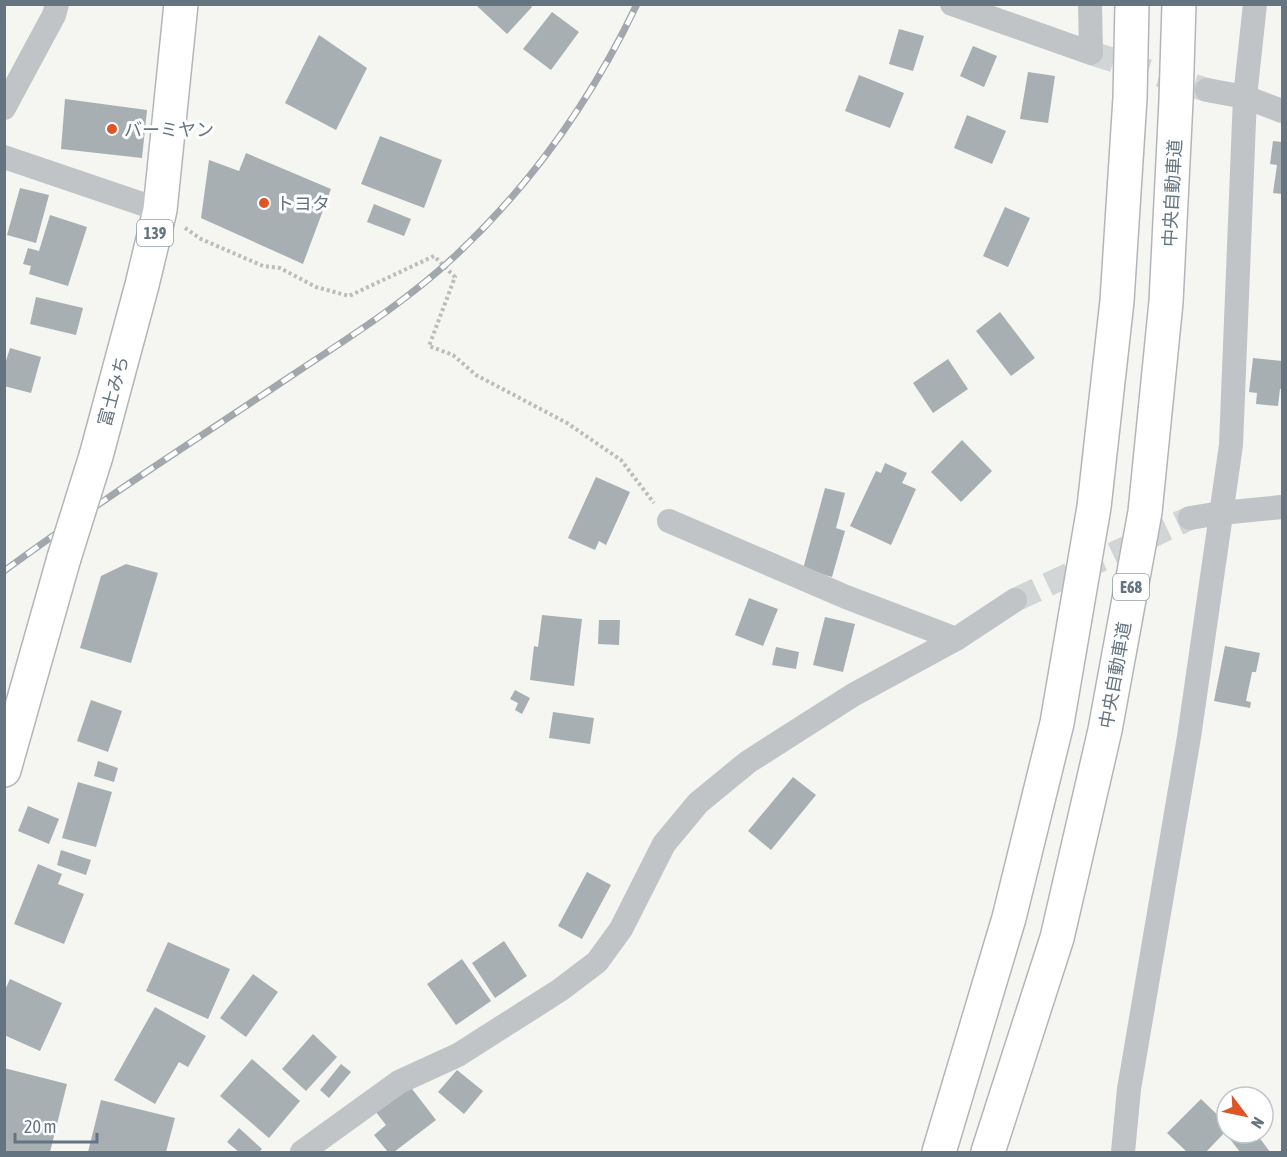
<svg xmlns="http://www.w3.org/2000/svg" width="1287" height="1157" font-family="'Asap Condensed','Noto Sans JP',sans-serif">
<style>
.building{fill:#a7afb3}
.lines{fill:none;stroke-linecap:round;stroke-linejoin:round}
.minor-tunnel{stroke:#d1d5d5;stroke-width:24;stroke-dasharray:24 12;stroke-linecap:butt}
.trunk-casing{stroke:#b3b6b9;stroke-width:36}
.motorway-casing{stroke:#b3b6b9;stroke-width:36}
.path{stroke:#babcbe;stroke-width:4;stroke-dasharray:3 3;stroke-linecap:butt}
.minor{stroke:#c0c4c7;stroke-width:24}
.trunk{stroke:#fff;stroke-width:33}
.motorway{stroke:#fff;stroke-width:33}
.rail-casing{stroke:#a1a7ac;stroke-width:7}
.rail{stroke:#fff;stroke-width:4.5;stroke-dasharray:14;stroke-linecap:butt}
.trunk-bridge-casing{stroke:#b3b6b9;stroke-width:36;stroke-linecap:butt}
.trunk-bridge{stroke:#fff;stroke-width:33}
.poi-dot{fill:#df5427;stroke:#fff;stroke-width:2}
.labels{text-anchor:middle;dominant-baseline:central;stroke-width:6;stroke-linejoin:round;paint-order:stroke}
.shield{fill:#fff;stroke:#929ea7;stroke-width:1.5}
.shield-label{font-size:16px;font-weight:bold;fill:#647481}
.poi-label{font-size:18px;fill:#647481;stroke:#fff;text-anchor:start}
.street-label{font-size:18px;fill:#647481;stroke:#fff}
</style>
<rect width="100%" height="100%" fill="#f5f5f1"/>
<g class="building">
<path d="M478,4H530L532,7L507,34L477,6Z"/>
<path d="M552,12L579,32L551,70L523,49Z"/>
<path d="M899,29L924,36L913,71L889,64Z"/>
<path d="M319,35L367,68L336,130L285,103Z"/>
<path d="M973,46L997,56L984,87L960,76Z"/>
<path d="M1028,72L1055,76L1048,123L1020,119Z"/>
<path d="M859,75L904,93L890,128L845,111Z"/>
<path d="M65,99L147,110L142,158L61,149Z"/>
<path d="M967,115L1006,131L992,164L954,148Z"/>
<path d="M380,136L442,160L424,208L361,184Z"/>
<path d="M1273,141L1282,142V194L1273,193L1277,165L1270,164Z"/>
<path d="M246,153L331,189L303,264L201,218L209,160L239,171Z"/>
<path d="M20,188L49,195L36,243L7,235Z"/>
<path d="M374,204L411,219L404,236L367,222Z"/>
<path d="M1005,207L1030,218L1008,267L983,256Z"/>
<path d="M50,215L87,227L68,286L29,274L31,266L23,264L28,248L39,251Z"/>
<path d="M36,297L83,308L76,335L30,324Z"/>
<path d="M1000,312L1035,358L1011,376L976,331Z"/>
<path d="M10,348L41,357L31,393L4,386V367Z"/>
<path d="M1253,358L1282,361V389H1280L1278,406L1256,404L1257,393L1249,392Z"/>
<path d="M948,359L968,389L933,413L913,383Z"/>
<path d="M962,440L992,471L961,502L931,472Z"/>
<path d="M885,463L907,473L902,483L916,489L891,545L850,526L876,471L881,473Z"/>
<path d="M596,477L630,492L606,545L599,541L595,550L568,538Z"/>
<path d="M825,488L845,493L836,528L845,531L832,577L803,569Z"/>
<path d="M126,564L158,573L131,663L80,648L101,576Z"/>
<path d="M749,598L778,609L763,646L735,635Z"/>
<path d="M542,615L582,619L574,686L530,680L534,646L538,647Z"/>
<path d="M825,617L855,624L843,672L813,665Z"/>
<path d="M599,620H620L619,645L598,644Z"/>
<path d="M1225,646L1260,653L1256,672H1252L1246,701L1251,702L1250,708L1214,701Z"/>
<path d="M776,647L799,652L796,669L772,665Z"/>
<path d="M515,690L530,698L522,714L515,710L518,703L510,699Z"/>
<path d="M91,700L122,711L108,752L77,741Z"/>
<path d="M553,712L594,718L590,744L549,738Z"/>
<path d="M98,761L118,768L114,782L94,776Z"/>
<path d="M793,777L816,795L771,850L748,831Z"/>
<path d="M78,782L112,792L96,847L62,838Z"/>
<path d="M28,806L59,819L49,844L18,831Z"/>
<path d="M61,850L91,860L86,875L57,865Z"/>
<path d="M38,864L62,874L58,884L84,894L64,944L14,924Z"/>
<path d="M587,872L611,885L582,939L558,926Z"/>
<path d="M504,941L527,976L495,998L472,963Z"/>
<path d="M168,942L230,969L208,1019L146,991Z"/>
<path d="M462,959L491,1001L456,1025L427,984Z"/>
<path d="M253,974L278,992L246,1037L220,1018Z"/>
<path d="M10,979L62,1003L40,1051L4,1035V992Z"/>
<path d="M155,1007L206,1036L188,1067L179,1062L155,1104L114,1080Z"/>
<path d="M313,1034L337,1057L306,1091L282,1069Z"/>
<path d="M252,1059L300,1101L269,1138L220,1096Z"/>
<path d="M341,1064L351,1072L329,1098L320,1090Z"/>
<path d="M4,1068L67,1084L50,1152H4Z"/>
<path d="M457,1070L483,1091L464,1114L438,1092Z"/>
<path d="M409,1085L436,1120L394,1152H388L374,1135L386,1125L375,1111Z"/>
<path d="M1201,1099L1227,1124V1130L1206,1152H1187L1167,1133Z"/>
<path d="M101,1100L175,1118L166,1152H88Z"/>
<path d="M239,1128L262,1149L259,1152H239L227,1142Z"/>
<path d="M1238,1133H1256L1270,1152H1240L1230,1139Z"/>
</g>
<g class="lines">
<g class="minor-tunnel">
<path d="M1091,53L1207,90"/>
<path d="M1015,600L1190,518"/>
</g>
<g class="trunk-casing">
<g id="trunk">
<path d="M96,456L142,285L160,210L181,4"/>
<path d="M4,770L64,558"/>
</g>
</g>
<g class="motorway-casing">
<g id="motorway">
<path d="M939,1152L1009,918L1057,723L1094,507L1117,301L1130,98L1132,4"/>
<path d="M988,1152L1057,938L1105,730L1145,512L1166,302L1176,101L1179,4"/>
</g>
</g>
<path class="path" d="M185,228L201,239L263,266L280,268L316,287L349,296L434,256L455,277L429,346L453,355L476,375L567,423L621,460L654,503"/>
<g class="minor">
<path d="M952,4L1091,53L1090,4"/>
<path d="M1207,90L1245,97L1282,111"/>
<path d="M4,108L54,15L57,4"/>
<path d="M4,157L160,210"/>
<path d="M1190,518L1221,513L1282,507"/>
<path d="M669,521L846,597L956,639"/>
<path d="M302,1152L399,1082L458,1055L560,990L597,962L621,929L664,844L698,803L748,762L853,695L956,639L1015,600"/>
<path d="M1123,1152L1129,1089L1189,737L1231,445L1245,97L1255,4"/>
</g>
<use href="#trunk" class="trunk"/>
<use href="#motorway" class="motorway"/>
<g class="rail-casing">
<path id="rail" d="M4,571C98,502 197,439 294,374C348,338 406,302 455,256C531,185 592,99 637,4"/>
</g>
<use href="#rail" class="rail"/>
<g class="trunk-bridge-casing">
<path id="trunk-bridge" d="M64,558L96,456"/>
</g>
<use href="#trunk-bridge" class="trunk-bridge"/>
</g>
<g class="poi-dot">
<circle cx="112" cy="129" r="6"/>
<circle cx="264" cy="203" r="6"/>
</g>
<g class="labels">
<g class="shield">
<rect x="137" y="220" width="36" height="26" rx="4.5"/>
<rect x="1113" y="574" width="36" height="26" rx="4.5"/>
</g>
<g class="shield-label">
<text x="155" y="233">139</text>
<text x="1131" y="587">E68</text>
</g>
<g class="poi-label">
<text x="124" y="129">バーミヤン</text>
<text x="276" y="203">トヨタ</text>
</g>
<g class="street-label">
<text transform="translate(1172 193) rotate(-87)">中央自動車道</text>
<text transform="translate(113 391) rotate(-75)">富士みち</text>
<text transform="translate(1115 675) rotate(-80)">中央自動車道</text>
</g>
</g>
<rect width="1287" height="1157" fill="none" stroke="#647481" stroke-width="12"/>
<g transform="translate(1245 1115) rotate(122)"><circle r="28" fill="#ffffff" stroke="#c1c7cd" stroke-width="1.5"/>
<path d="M0-4.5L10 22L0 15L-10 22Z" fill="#df5427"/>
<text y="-9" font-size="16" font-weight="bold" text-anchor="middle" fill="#647481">N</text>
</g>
<path d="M15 1133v9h82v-9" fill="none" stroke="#647481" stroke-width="3"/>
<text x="24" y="1133" font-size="18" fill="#647481" stroke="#ffffff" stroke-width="4.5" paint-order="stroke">20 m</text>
</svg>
